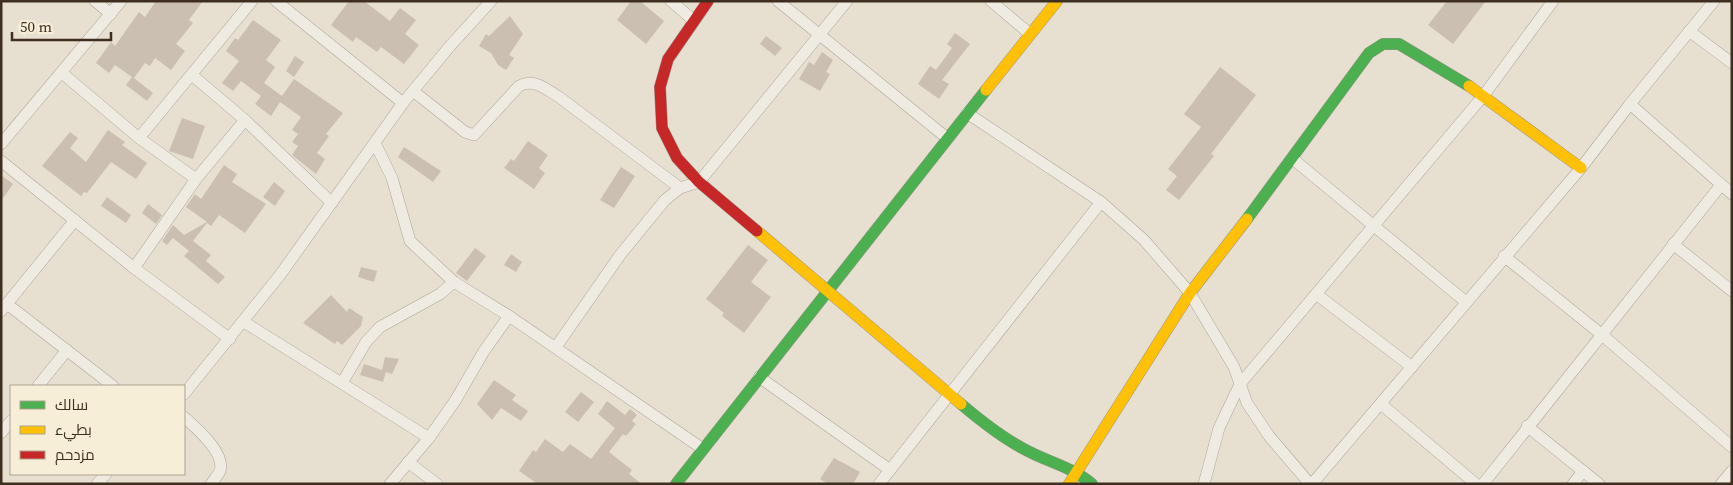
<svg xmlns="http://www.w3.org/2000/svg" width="1733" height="485" font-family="'Source Serif 4',Cairo,serif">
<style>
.building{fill:#cbbfb2}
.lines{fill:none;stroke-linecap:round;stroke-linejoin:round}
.street-casing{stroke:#ada599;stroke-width:12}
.fast-casing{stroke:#9c958a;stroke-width:12}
.slow-casing{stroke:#9c958a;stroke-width:12}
.jam-casing{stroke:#9c958a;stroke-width:12}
.street{stroke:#efebe3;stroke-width:11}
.fast{stroke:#4caf50;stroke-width:11}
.slow{stroke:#ffc107;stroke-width:11}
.jam{stroke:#c62828;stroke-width:11}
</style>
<rect width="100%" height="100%" fill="#e7e0d1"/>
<g class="building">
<path d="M156,1H203L189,20L193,23L176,44L185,51L171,70L155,58L150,66L145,63L134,78L153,93L147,101L126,85L132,77L115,65L109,73L96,63L111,42L115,46L139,12L145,17Z"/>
<path d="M349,1H364L390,21L400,8L416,20L405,34L419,45L404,64L381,47L377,52L356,37L353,42L331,25Z"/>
<path d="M631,1H640L664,21L646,44L617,20Z"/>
<path d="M1447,1H1486L1453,44L1428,25Z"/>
<path d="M510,16L523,34L509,55L514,58L506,70L498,65L491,53L479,46L486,34L489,36Z"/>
<path d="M253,20L281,40L266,60L275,67L264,83L282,96L294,79L343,113L326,134L329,136L317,153L325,159L316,174L292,155L298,146L292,142L298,134L292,130L301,117L280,102L271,116L255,104L261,96L241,81L233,91L222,83L239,61L226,51L235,38L238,40Z"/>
<path d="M955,33L970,44L942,80L949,84L939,99L918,84L930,66L936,70L952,48L947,44Z"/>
<path d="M766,36L782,48L775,56L760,44Z"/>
<path d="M822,52L833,60L826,72L830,74L820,91L799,79L809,62L814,65Z"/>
<path d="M295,56L304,62L294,77L286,71Z"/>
<path d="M1220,67L1256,95L1211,154L1214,156L1179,200L1166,190L1177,176L1168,169L1201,127L1184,114Z"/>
<path d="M182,118L205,126L193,159L169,151Z"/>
<path d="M108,130L125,142L122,145L147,163L136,179L111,162L87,193L84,192L81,196L42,166L70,132L78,138L70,148L86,162Z"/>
<path d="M528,141L548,155L539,168L545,173L534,189L504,168L511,159L514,161Z"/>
<path d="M404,147L441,171L433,182L398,157Z"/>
<path d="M224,165L237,174L232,182L266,204L245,233L219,215L211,226L207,223L193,241L211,255L206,261L225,277L218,284L184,256L189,251L173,238L167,245L162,241L173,225L184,235L207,222L186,207L195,194L201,199Z"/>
<path d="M621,167L635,176L614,208L600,200Z"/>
<path d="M1,175L13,184L1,201Z"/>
<path d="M274,182L285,191L275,206L263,197Z"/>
<path d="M107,197L131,215L126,223L101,206Z"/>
<path d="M148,204L162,215L156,224L142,213Z"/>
<path d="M748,245L768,260L751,282L771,297L744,333L722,316L724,313L706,299Z"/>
<path d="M475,248L486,256L467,281L456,273Z"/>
<path d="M511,254L522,262L516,272L504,265Z"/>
<path d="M361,267L377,271L374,282L358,277Z"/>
<path d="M331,295L347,312L349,308L363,317L361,326L342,345L337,341L335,344L303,323Z"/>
<path d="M385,357L399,359L392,374L386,372L383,382L360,375L364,364L382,370Z"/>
<path d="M494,380L516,395L512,400L528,411L521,421L501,408L492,420L477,404Z"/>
<path d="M581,392L594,402L578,422L565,412Z"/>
<path d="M607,401L625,415L630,409L637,415L632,421L636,424L626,436L623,434L609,452L632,470L629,474L642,484H538L519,471L533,450L536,452L545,439L563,452L570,444L591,459L615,428L598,414Z"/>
<path d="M834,458L860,472L853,484H828L820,479Z"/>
</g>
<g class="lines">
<g class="street-casing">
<g id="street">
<path d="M95,1L111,14"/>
<path d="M276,1L403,103"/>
<path d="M671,1L693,20"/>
<path d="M778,1L947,138"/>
<path d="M991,1L1030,34"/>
<path d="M1689,31L1732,63"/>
<path d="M62,73L139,138L196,179"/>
<path d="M192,75L245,120L332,203"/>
<path d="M413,91L465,132L474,135L519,86C534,78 546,89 559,97L680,188"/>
<path d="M1630,104L1732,194"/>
<path d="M967,113L1101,202L1144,240L1190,293L1234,367L1247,403L1269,436L1310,484"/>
<path d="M139,138L252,1"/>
<path d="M375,143L392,178L410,241L454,282L509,316L703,449"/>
<path d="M1,144L121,1"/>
<path d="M1293,159L1466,302"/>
<path d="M1,161L134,268L230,339"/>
<path d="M1673,244L1732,291"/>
<path d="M1504,256L1601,334L1732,447"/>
<path d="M134,268L196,179L245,120"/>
<path d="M1316,294L1412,367"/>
<path d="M7,304L113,386"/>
<path d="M1,311L75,220"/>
<path d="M244,322L429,438"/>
<path d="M556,347L620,255L665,200L680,188L699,182L847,1"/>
<path d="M759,377L890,470"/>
<path d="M342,383L366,342L380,327L440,294L454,282"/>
<path d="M38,386L67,350"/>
<path d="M184,394L280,275L403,103L450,46L491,1"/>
<path d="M1381,404L1476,484"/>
<path d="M184,417C196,428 226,453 220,471C218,475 214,480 211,484"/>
<path d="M1527,426L1599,484"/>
<path d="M1,433L11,421"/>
<path d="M408,462L437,484"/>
<path d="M97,484L106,474"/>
<path d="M390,484L429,438L455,401L484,351L509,316"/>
<path d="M879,484L1101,202"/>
<path d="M1204,484L1219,428L1240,384L1484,95L1553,1"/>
<path d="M1312,484L1581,168L1630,104L1714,1"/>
<path d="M1483,484L1721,185"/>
<path d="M1573,484L1583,471"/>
<path d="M1721,484L1732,471"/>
</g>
</g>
<g class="fast-casing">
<g id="fast">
<path d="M1247,219L1369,53L1383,44H1399L1469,86"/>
<path d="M961,404C981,421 1001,437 1024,449C1047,462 1071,466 1092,484"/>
<path d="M676,484L986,90"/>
</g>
</g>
<g class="slow-casing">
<g id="slow">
<path d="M1469,86L1581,168"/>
<path d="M986,90L1057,1"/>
<path d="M757,231L961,404"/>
<path d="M1069,484L1190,293L1247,219"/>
</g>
</g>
<g class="jam-casing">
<path id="jam" d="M708,1L668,59L660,87L662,128L677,158L699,182L757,231"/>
</g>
<use href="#street" class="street"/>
<use href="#fast" class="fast"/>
<use href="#slow" class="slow"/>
<use href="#jam" class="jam"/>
</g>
<rect width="1733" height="485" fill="none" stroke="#3d2e20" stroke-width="5"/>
<rect x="10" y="385" width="175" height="90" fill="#f7eed8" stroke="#ada18e"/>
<rect x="20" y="401" width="25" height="8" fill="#4caf50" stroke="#ada18e"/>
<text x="55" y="410" font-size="15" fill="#3d2e20">سالك</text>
<rect x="20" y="426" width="25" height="8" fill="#ffc107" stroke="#ada18e"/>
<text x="55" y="435" font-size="15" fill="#3d2e20">بطيء</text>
<rect x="20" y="451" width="25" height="8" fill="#c62828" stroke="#ada18e"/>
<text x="55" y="460" font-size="15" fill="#3d2e20">مزدحم</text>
<path d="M12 32v8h99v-8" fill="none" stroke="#3d2e20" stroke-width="2.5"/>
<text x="20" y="32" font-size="15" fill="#3d2e20" stroke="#f7eed8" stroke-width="4" paint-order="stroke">50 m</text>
</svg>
